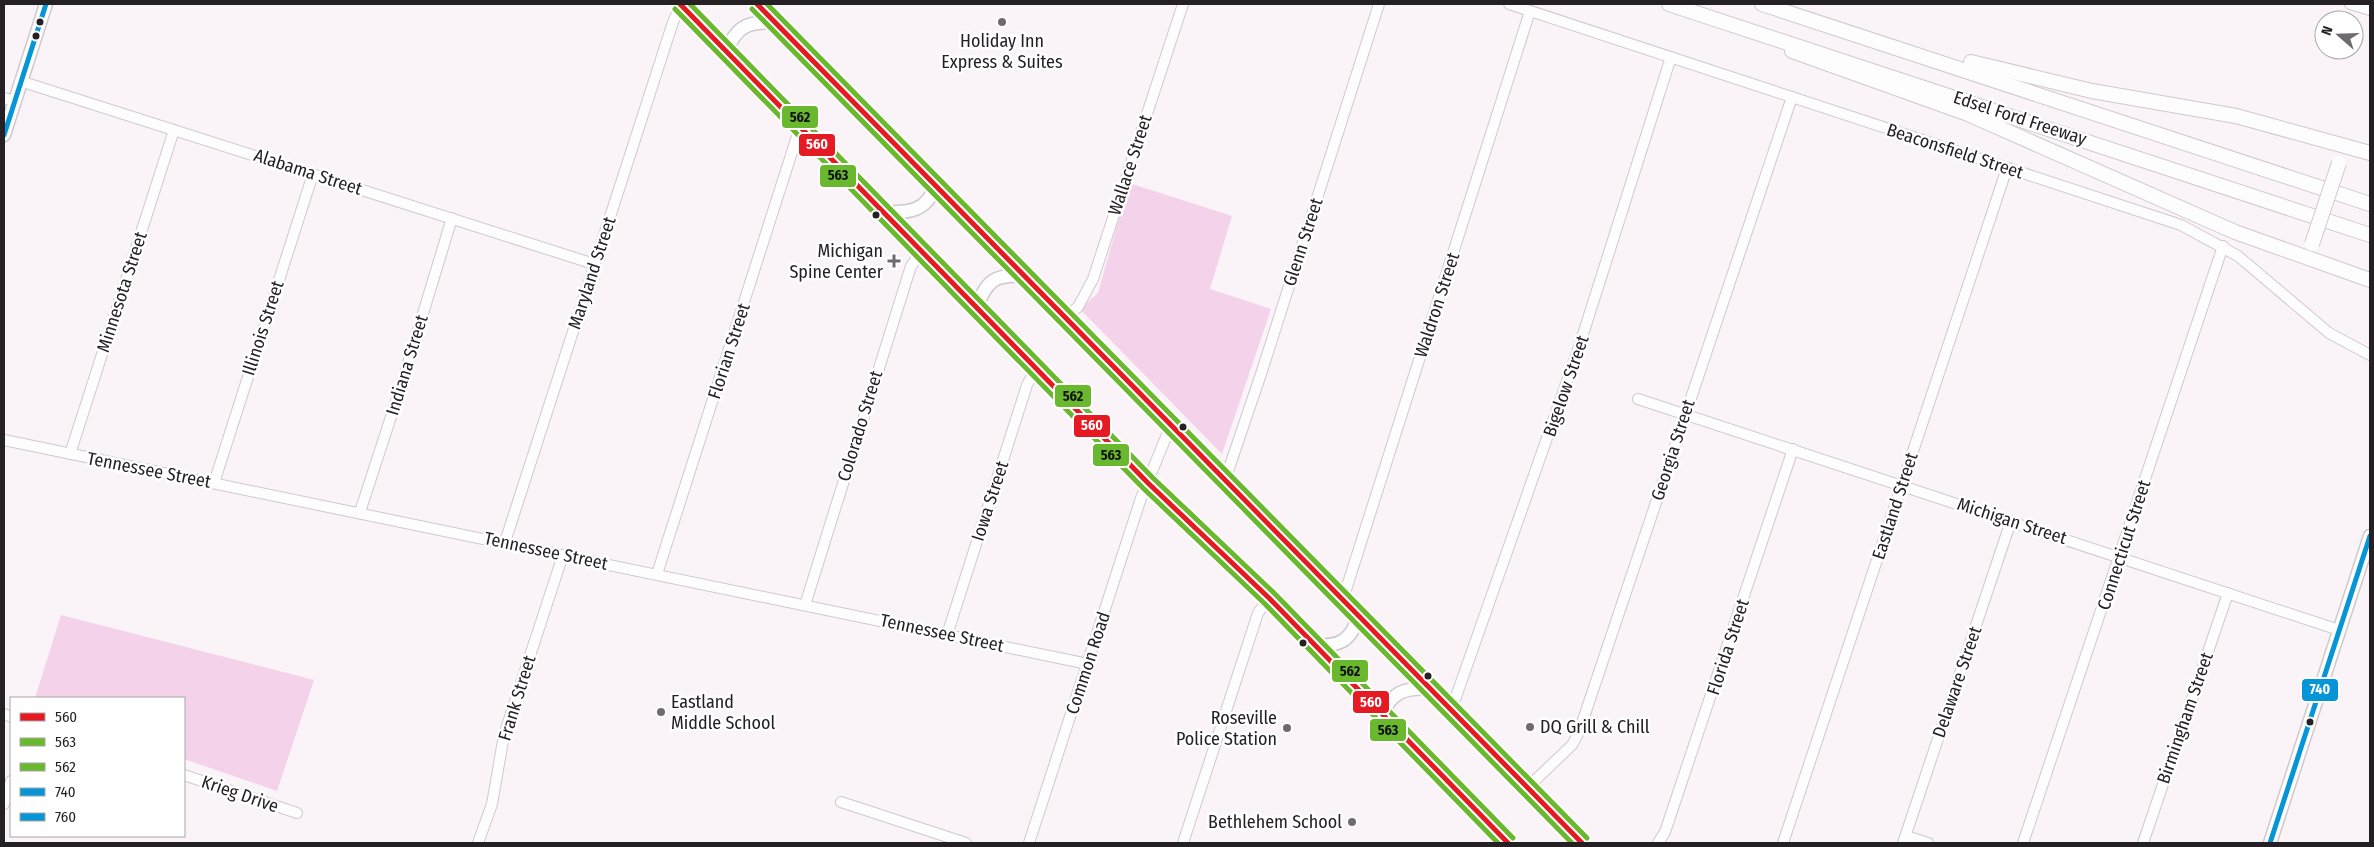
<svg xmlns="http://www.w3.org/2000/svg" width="2374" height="847" font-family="'Fira Sans Condensed',sans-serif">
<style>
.green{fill:#f4d3ea}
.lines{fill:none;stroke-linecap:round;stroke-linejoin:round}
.minor-casing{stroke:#cfc9cd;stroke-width:12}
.major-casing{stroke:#cfc9cd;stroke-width:15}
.highway-casing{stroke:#cfc9cd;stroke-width:16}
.minor{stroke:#fefdfe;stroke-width:10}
.major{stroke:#fefdfe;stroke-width:12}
.highway{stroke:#fefdfe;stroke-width:14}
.highway-bridge-casing{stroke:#cfc9cd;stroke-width:16;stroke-linecap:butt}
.highway-bridge{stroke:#fefdfe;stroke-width:14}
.bus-1-casing{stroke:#fff;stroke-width:9}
.bus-2-casing{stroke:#fff;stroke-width:9}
.bus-3-casing{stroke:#fff;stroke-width:9}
.bus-4-casing{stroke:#fff;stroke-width:9}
.bus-5-casing{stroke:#fff;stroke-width:9}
.bus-1{stroke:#e51a23;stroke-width:5}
.bus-2{stroke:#69b82e;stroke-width:5}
.bus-3{stroke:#69b82e;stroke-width:5}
.bus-4{stroke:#0696d7;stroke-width:5}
.bus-5{stroke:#0696d7;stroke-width:5}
.bus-dot{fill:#252024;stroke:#fff;stroke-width:2}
.poi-dot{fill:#706a6e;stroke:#fff;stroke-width:2}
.labels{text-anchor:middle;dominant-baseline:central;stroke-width:5;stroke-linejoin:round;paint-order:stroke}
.poi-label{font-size:18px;fill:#252024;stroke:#fff;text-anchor:end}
.street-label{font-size:18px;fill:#252024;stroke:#fff}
.line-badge{stroke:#fff;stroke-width:2}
.badge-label{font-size:14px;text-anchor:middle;font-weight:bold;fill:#fff}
.pale-badge-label{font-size:14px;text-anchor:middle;font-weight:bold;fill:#111}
</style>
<rect width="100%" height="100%" fill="#faf3f8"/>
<g class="green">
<path d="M1129,183L1232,216L1210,289L1271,309L1222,454L1080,309L1098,293Z"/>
<path d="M61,615L314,680L277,791L184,759V698H35Z"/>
</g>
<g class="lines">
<g class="minor-casing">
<g id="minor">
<path d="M1509,4L2181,225L2238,256L2329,333L2370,355"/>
<path d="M2350,4L2370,10"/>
<path d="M20,81L594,264"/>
<path d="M4,98L15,101"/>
<path d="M1064,318L1078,307L1093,279L1183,4"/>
<path d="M1638,399L2339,630"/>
<path d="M4,440L1088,664"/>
<path d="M70,454L174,130"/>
<path d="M1225,480L1261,374L1379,4"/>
<path d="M214,483L313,174"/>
<path d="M360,512L401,386L452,218"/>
<path d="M505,542L673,22L681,5"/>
<path d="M657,574L800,127"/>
<path d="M1343,599L1530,11"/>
<path d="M805,605L911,266L922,251"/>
<path d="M947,635L1027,385L1036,369"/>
<path d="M1451,711L1579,347L1671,57"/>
<path d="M4,714L11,717"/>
<path d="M184,775L297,813"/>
<path d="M1528,787L1572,745L1579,732L1792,97"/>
<path d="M841,802L966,843"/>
<path d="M4,804L11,781"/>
<path d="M1906,836L1928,843"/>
<path d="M478,843L492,804L504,735L563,555"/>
<path d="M1029,843L1141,498L1171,425"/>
<path d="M1183,843L1258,613L1269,598"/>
<path d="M1658,843L1665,832L1793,449"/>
<path d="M1783,843L2007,168"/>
<path d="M1903,843L2011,521"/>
<path d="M2023,843L2223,246"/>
<path d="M2143,843L2228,593"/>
</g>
</g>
<g class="major-casing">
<g id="major">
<path d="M680,4L1148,483L1269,598L1508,843"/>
<path d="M757,4L1582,843"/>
<path d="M726,52C737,25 748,22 775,22"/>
<path d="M4,135L46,4"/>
<path d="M884,212C907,213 927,212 935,186"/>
<path d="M977,307C986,281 995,274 1023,276"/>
<path d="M1314,646C1340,646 1350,642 1359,616"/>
<path d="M1382,715C1391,692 1406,687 1430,689"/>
<path d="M2270,843L2370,536"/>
</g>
</g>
<g class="highway-casing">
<g id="highway">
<path d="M1669,4L2370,235"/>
<path d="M1762,4L2370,204"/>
<path d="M1792,51L1968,114L2235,232L2370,280"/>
<path d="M1971,62L2092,91L2236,116L2370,153"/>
</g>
</g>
<use href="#minor" class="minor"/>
<use href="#major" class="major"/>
<use href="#highway" class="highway"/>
<g class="highway-bridge-casing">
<path id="highway-bridge" d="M2312,244L2339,163"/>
</g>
<use href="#highway-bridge" class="highway-bridge"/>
<g class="bus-1-casing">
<g id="bus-1">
<path d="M680,4L1148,483L1269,598L1508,843"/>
<path d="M757,4L1582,843"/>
</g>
</g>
<g class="bus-2-casing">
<g id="bus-2">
<path d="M675,9L1143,488L1264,603L1498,843"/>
<path d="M752,9L1572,843"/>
</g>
</g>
<g class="bus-3-casing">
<g id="bus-3">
<path d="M690,4L1153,478L1274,593L1513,838"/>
<path d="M767,4L1587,838"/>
</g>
</g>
<g class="bus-4-casing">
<path id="bus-4" d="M2270,843L2370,536"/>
</g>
<g class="bus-5-casing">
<path id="bus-5" d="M4,135L46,4"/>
</g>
<use href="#bus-1" class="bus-1"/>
<use href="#bus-2" class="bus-2"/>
<use href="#bus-3" class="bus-3"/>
<use href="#bus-4" class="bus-4"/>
<use href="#bus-5" class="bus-5"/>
</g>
<g class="bus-dot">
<circle cx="40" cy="22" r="4.5"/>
<circle cx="36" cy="36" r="4.5"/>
<circle cx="876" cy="215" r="4.5"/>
<circle cx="1183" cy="427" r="4.5"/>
<circle cx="1303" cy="643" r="4.5"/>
<circle cx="1428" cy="676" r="4.5"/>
<circle cx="2310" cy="722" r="4.5"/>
</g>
<g class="poi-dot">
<circle cx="1002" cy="22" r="5"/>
<path d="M891.5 253.5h5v5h5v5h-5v5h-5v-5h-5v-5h5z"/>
<circle cx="661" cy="712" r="5"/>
<circle cx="1530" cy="727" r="5"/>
<circle cx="1287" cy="728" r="5"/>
<circle cx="1352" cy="822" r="5"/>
</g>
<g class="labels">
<g class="poi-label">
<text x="1002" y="41" text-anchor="middle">Holiday Inn<tspan x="1002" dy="21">Express &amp; Suites</tspan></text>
<text x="883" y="251">Michigan<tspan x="883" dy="21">Spine Center</tspan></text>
<text x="671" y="702" text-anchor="start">Eastland<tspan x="671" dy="21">Middle School</tspan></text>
<text x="1277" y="718">Roseville<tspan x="1277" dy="21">Police Station</tspan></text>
<text x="1540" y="727" text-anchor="start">DQ Grill &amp; Chill</text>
<text x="1342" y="822">Bethlehem School</text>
</g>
<g class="street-label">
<text transform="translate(2020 118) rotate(18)">Edsel Ford Freeway</text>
<text transform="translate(1955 151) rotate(18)">Beaconsfield Street</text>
<text transform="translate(1130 165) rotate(-72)">Wallace Street</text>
<text transform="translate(308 172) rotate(18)">Alabama Street</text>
<text transform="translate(1303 242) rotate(-72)">Glenn Street</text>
<text transform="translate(592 273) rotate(-72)">Maryland Street</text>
<text transform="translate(122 292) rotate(-72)">Minnesota Street</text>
<text transform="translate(1437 305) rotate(-72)">Waldron Street</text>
<text transform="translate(263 328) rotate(-72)">Illinois Street</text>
<text transform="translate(729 351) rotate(-72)">Florian Street</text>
<text transform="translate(407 365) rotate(-73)">Indiana Street</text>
<text transform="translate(1566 386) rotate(-71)">Bigelow Street</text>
<text transform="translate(860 426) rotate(-73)">Colorado Street</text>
<text transform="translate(1673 450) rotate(-72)">Georgia Street</text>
<text transform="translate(149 470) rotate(11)">Tennessee Street</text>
<text transform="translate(990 501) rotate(-72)">Iowa Street</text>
<text transform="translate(1895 506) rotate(-72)">Eastland Street</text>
<text transform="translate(2012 521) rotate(18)">Michigan Street</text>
<text transform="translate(2124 545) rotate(-72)">Connecticut Street</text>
<text transform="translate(546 551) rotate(12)">Tennessee Street</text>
<text transform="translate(942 633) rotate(12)">Tennessee Street</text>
<text transform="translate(1728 647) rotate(-72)">Florida Street</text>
<text transform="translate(1088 663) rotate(-72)">Common Road</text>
<text transform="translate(1957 682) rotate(-71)">Delaware Street</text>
<text transform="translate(517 698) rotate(-73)">Frank Street</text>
<text transform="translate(2185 718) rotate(-71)">Birmingham Street</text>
<text transform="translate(240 794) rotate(19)">Krieg Drive</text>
</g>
</g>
<g class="line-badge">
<rect x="781" y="105" width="38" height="24" rx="5" fill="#69b82e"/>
<rect x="798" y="133" width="38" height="24" rx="5" fill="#e51a23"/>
<rect x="819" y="164" width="38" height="24" rx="5" fill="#69b82e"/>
<rect x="1054" y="384" width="38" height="24" rx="5" fill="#69b82e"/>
<rect x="1073" y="414" width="38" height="24" rx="5" fill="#e51a23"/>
<rect x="1092" y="443" width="38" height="24" rx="5" fill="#69b82e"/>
<rect x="1331" y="659" width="38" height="24" rx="5" fill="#69b82e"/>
<rect x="2301" y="678" width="38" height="24" rx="5" fill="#0696d7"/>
<rect x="1352" y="690" width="38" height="24" rx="5" fill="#e51a23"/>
<rect x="1369" y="718" width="38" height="24" rx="5" fill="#69b82e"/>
</g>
<g class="badge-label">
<text x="817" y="149">560</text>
<text x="1092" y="430">560</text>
<text x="2320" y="694">740</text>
<text x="1371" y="707">560</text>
</g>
<g class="pale-badge-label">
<text x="800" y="122">562</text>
<text x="838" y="180">563</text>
<text x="1073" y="401">562</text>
<text x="1111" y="460">563</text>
<text x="1350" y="676">562</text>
<text x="1388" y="735">563</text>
</g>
<rect width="2374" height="847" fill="none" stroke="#252024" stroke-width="10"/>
<rect x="10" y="697" width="175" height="140" fill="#ffffff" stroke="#a8a6a7"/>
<rect x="20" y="713" width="25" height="8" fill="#e51a23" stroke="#a8a6a7"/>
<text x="55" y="722" font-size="15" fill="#252024">560</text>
<rect x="20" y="738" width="25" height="8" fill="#69b82e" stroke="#a8a6a7"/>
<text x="55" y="747" font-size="15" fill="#252024">563</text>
<rect x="20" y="763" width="25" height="8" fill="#69b82e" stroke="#a8a6a7"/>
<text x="55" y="772" font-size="15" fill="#252024">562</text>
<rect x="20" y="788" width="25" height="8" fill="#0696d7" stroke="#a8a6a7"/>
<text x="55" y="797" font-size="15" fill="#252024">740</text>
<rect x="20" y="813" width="25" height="8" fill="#0696d7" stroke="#a8a6a7"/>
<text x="55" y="822" font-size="15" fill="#252024">760</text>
<g transform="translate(2339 35) rotate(290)"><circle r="24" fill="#ffffff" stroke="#a8a6a7"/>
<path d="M0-4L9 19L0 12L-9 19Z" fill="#706a6e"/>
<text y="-8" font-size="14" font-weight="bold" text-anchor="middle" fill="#252024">N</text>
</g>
</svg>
